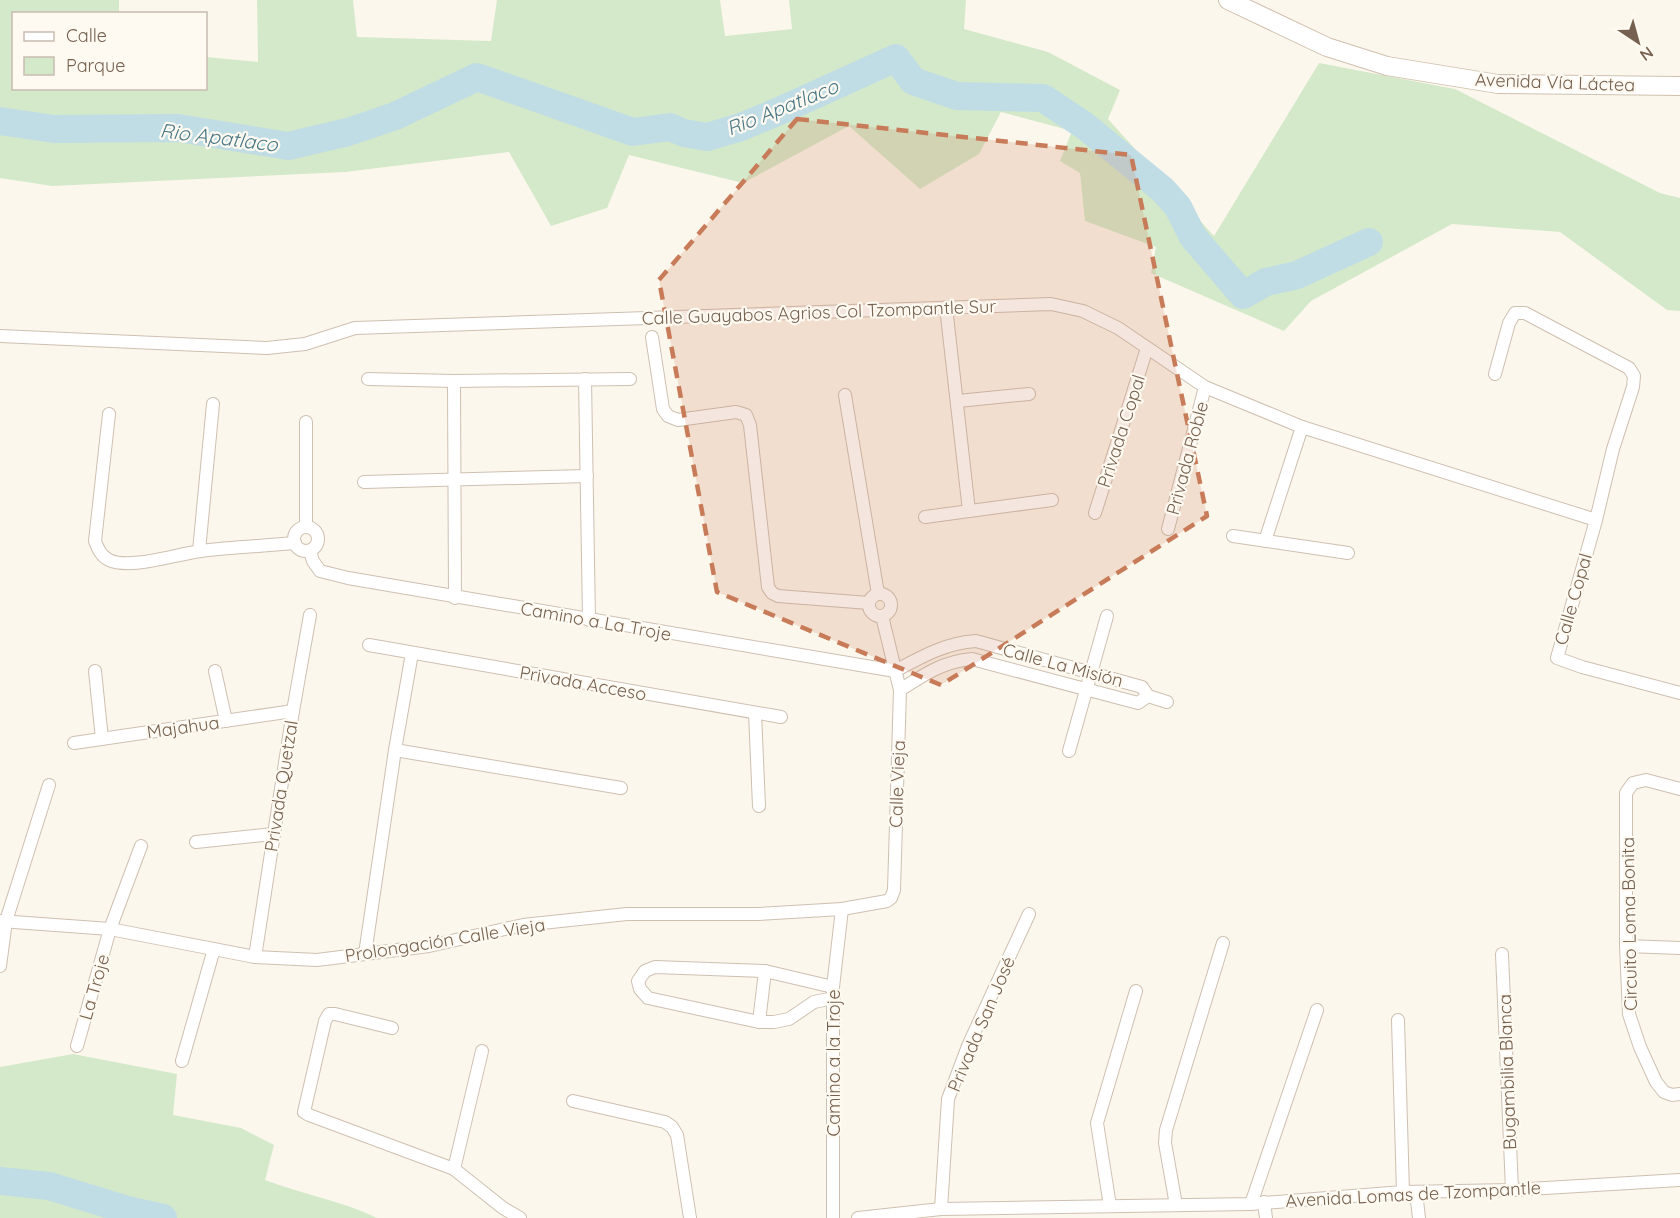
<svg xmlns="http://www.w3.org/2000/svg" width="1680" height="1218" font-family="Quicksand,sans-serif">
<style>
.green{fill:#d4e9ca}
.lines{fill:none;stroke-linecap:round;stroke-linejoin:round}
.river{stroke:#c0dce5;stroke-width:28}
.street-casing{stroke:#cec0b1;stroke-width:14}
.secondary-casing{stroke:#d0c1af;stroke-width:20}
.street{stroke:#fff;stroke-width:12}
.secondary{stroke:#fff;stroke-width:18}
.marked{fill:#c87b58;fill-opacity:0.2;stroke:#c87b58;stroke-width:4.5;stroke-dasharray:12 8;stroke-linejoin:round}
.labels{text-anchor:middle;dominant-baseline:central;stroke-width:4.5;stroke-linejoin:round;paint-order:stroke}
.street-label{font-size:18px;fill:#76604f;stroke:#fefaf2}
.water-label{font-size:20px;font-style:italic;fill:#4a7887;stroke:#fefaf2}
</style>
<rect width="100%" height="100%" fill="#fcf7ec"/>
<g class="green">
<path d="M0,0H119V13L14,14V88H206V57L258,62L257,0H353L357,37L491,41L497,0H720L725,36L792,29L789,0H966L964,29L1048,52L1120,90L1108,119L1214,236L1319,63L1455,89L1660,193L1680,198V311L1667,310L1560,232L1452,224L1311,301L1284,331L1151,273L1156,247L1085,221L1080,173L1060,161L1072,131L1001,112L979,154L920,189L849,126L743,183L629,155L607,208L551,226L509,152L345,172L52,186L0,178Z"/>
<path d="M73,1054L177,1074L173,1115L241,1128L274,1145L265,1180C302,1194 342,1201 377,1218H0V1067Z"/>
</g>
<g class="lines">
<g class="river">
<path d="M0,121L54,129L178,128L288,146L348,132L395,116L477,77L633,132L670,127L684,133L707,137L741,127L777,112L896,58L913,81L957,96L1043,98L1085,126L1163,190L1178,207L1193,237L1243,295L1266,282L1297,275L1369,242"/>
<path d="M0,1181L49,1186L127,1210L163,1218"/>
</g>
<g class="street-casing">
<g id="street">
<path d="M946,307L969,511"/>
<path d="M0,336L267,348L305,344L355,328L1051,304L1083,311L1118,328L1205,387L1302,427L1596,520"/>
<path d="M652,337L663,409L668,416L678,420L736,412L746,415L750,425L768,587L772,593L778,596L869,603"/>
<path d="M1495,374L1509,323L1515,313H1525L1629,368L1634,376L1633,387L1613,449L1596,520L1557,658L1582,667L1680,693"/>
<path d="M368,379L454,381L630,379"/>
<path d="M585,379L589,620"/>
<path d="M454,381L455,598"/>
<path d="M845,395L878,594"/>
<path d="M958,401L1029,394"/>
<path d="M109,414L95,541C98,549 101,556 109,560C130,570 177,554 201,551C232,547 263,546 295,543"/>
<path d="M306,422V526"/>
<path d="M364,482L587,476"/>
<path d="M1095,513L1147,348"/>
<path d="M925,517L1052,500"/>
<circle cx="306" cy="539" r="12"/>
<path d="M1168,529L1205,387"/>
<path d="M1233,536L1348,553"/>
<path d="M1265,541L1302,427"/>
<path d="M199,551L213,404"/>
<path d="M310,551L313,561L320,571L348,578L895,671"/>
<circle cx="880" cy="605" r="11"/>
<path d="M369,645L781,717"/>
<path d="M95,671L102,739"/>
<path d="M215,671L226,721"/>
<path d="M895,671C921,657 945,643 976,641L1142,687L1148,696"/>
<path d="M900,690C923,675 944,661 972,659L1138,703L1148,696"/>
<path d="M1148,696L1167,702"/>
<path d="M755,713L759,806"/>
<path d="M74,743L293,711"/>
<path d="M395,750L621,788"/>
<path d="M1069,751L1107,616"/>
<path d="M1680,789L1646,780L1633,783L1626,793V946L1629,1014L1640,1047L1656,1082L1664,1092L1672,1095L1680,1094"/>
<path d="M196,842L273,834"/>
<path d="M0,921L110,929L255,957L317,960L429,946L523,925L627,914H758L842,909L887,901L891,898L894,890L900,690L882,616"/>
<path d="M1626,946L1680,948"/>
<path d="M365,954L395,750L412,653"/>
<path d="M1502,954L1512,1190"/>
<path d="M255,957L293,711L310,615"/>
<path d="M0,966L6,921L49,785"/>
<path d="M833,987L765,971L655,967L645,971L638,981L640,989L648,998L759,1022H774L789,1019L814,1002L834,998"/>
<path d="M1398,1020L1403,1192"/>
<path d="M759,1022L765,971"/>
<path d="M392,1028L335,1014H329L325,1021L304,1112L309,1115L454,1169L503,1208L520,1218"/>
<path d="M77,1046L110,929L141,846"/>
<path d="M182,1061L214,949"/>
<path d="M573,1101L665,1122L672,1127L677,1135L690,1218"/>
<path d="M454,1169L482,1051"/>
<path d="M1416,1192L1419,1218"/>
<path d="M1264,1202L1266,1218"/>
<path d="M1251,1204L1317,1010"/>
<path d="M1176,1205L1165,1143L1166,1130L1223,943"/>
<path d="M1110,1206L1097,1123L1136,991"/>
<path d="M941,1209L948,1099L968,1046L1029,914"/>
<path d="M833,1218V987L842,909"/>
<path d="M858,1218L941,1209L1251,1204L1403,1192L1512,1190L1680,1180"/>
</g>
</g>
<g class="secondary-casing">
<path id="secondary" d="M1228,0L1327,47L1387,66L1498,84L1680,86"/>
</g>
<use href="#street" class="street"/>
<use href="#secondary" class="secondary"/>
</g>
<path class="marked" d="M797,119L1131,155L1207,516L941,685L717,592L659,280Z"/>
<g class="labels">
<g class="street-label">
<text transform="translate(1555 82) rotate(2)">Avenida Vía Láctea</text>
<text transform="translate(819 312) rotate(-2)">Calle Guayabos Agrios Col Tzompantle Sur</text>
<text transform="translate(1121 431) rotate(-72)">Privada Copal</text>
<text transform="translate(1187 458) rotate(-75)">Privada Roble</text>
<text transform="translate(1573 599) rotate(-74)">Calle Copal</text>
<text transform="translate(596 621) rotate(10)">Camino a La Troje</text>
<text transform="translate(1063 665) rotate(15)">Calle La Misión</text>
<text transform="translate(583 683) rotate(10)">Privada Acceso</text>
<text transform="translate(183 727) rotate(-8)">Majahua</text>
<text transform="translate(897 784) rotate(-88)">Calle Vieja</text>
<text transform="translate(281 786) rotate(-81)">Privada Quetzal</text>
<text transform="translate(1629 924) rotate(-91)">Circuito Loma Bonita</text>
<text transform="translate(445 940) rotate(-9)">Prolongación Calle Vieja</text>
<text transform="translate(94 987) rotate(-74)">La Troje</text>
<text transform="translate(981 1024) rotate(-67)">Privada San José</text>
<text transform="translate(833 1063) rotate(-90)">Camino a la Troje</text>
<text transform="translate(1507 1072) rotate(-92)">Bugambilia Blanca</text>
<text transform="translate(1413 1194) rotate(-3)">Avenida Lomas de Tzompantle</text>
</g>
<g class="water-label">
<text transform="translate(782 107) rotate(-22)">Rio Apatlaco</text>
<text transform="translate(219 137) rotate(7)">Rio Apatlaco</text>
</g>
</g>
<rect x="12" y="12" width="195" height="78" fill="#fefaf2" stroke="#c8bcb1" stroke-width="1.5"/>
<rect x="24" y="32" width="30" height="9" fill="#ffffff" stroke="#c8bcb1" stroke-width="1.5"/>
<text x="66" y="42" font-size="18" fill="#76604f">Calle</text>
<rect x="24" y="57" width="30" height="18" fill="#d4e9ca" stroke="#c8bcb1" stroke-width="1.5"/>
<text x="66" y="72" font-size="18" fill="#76604f">Parque</text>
<g transform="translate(1638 42) rotate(144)" stroke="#fefaf2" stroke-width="4.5" paint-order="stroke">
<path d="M0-4.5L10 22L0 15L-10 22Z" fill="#76604f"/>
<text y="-9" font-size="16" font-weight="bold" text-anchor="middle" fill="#76604f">N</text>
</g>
</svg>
